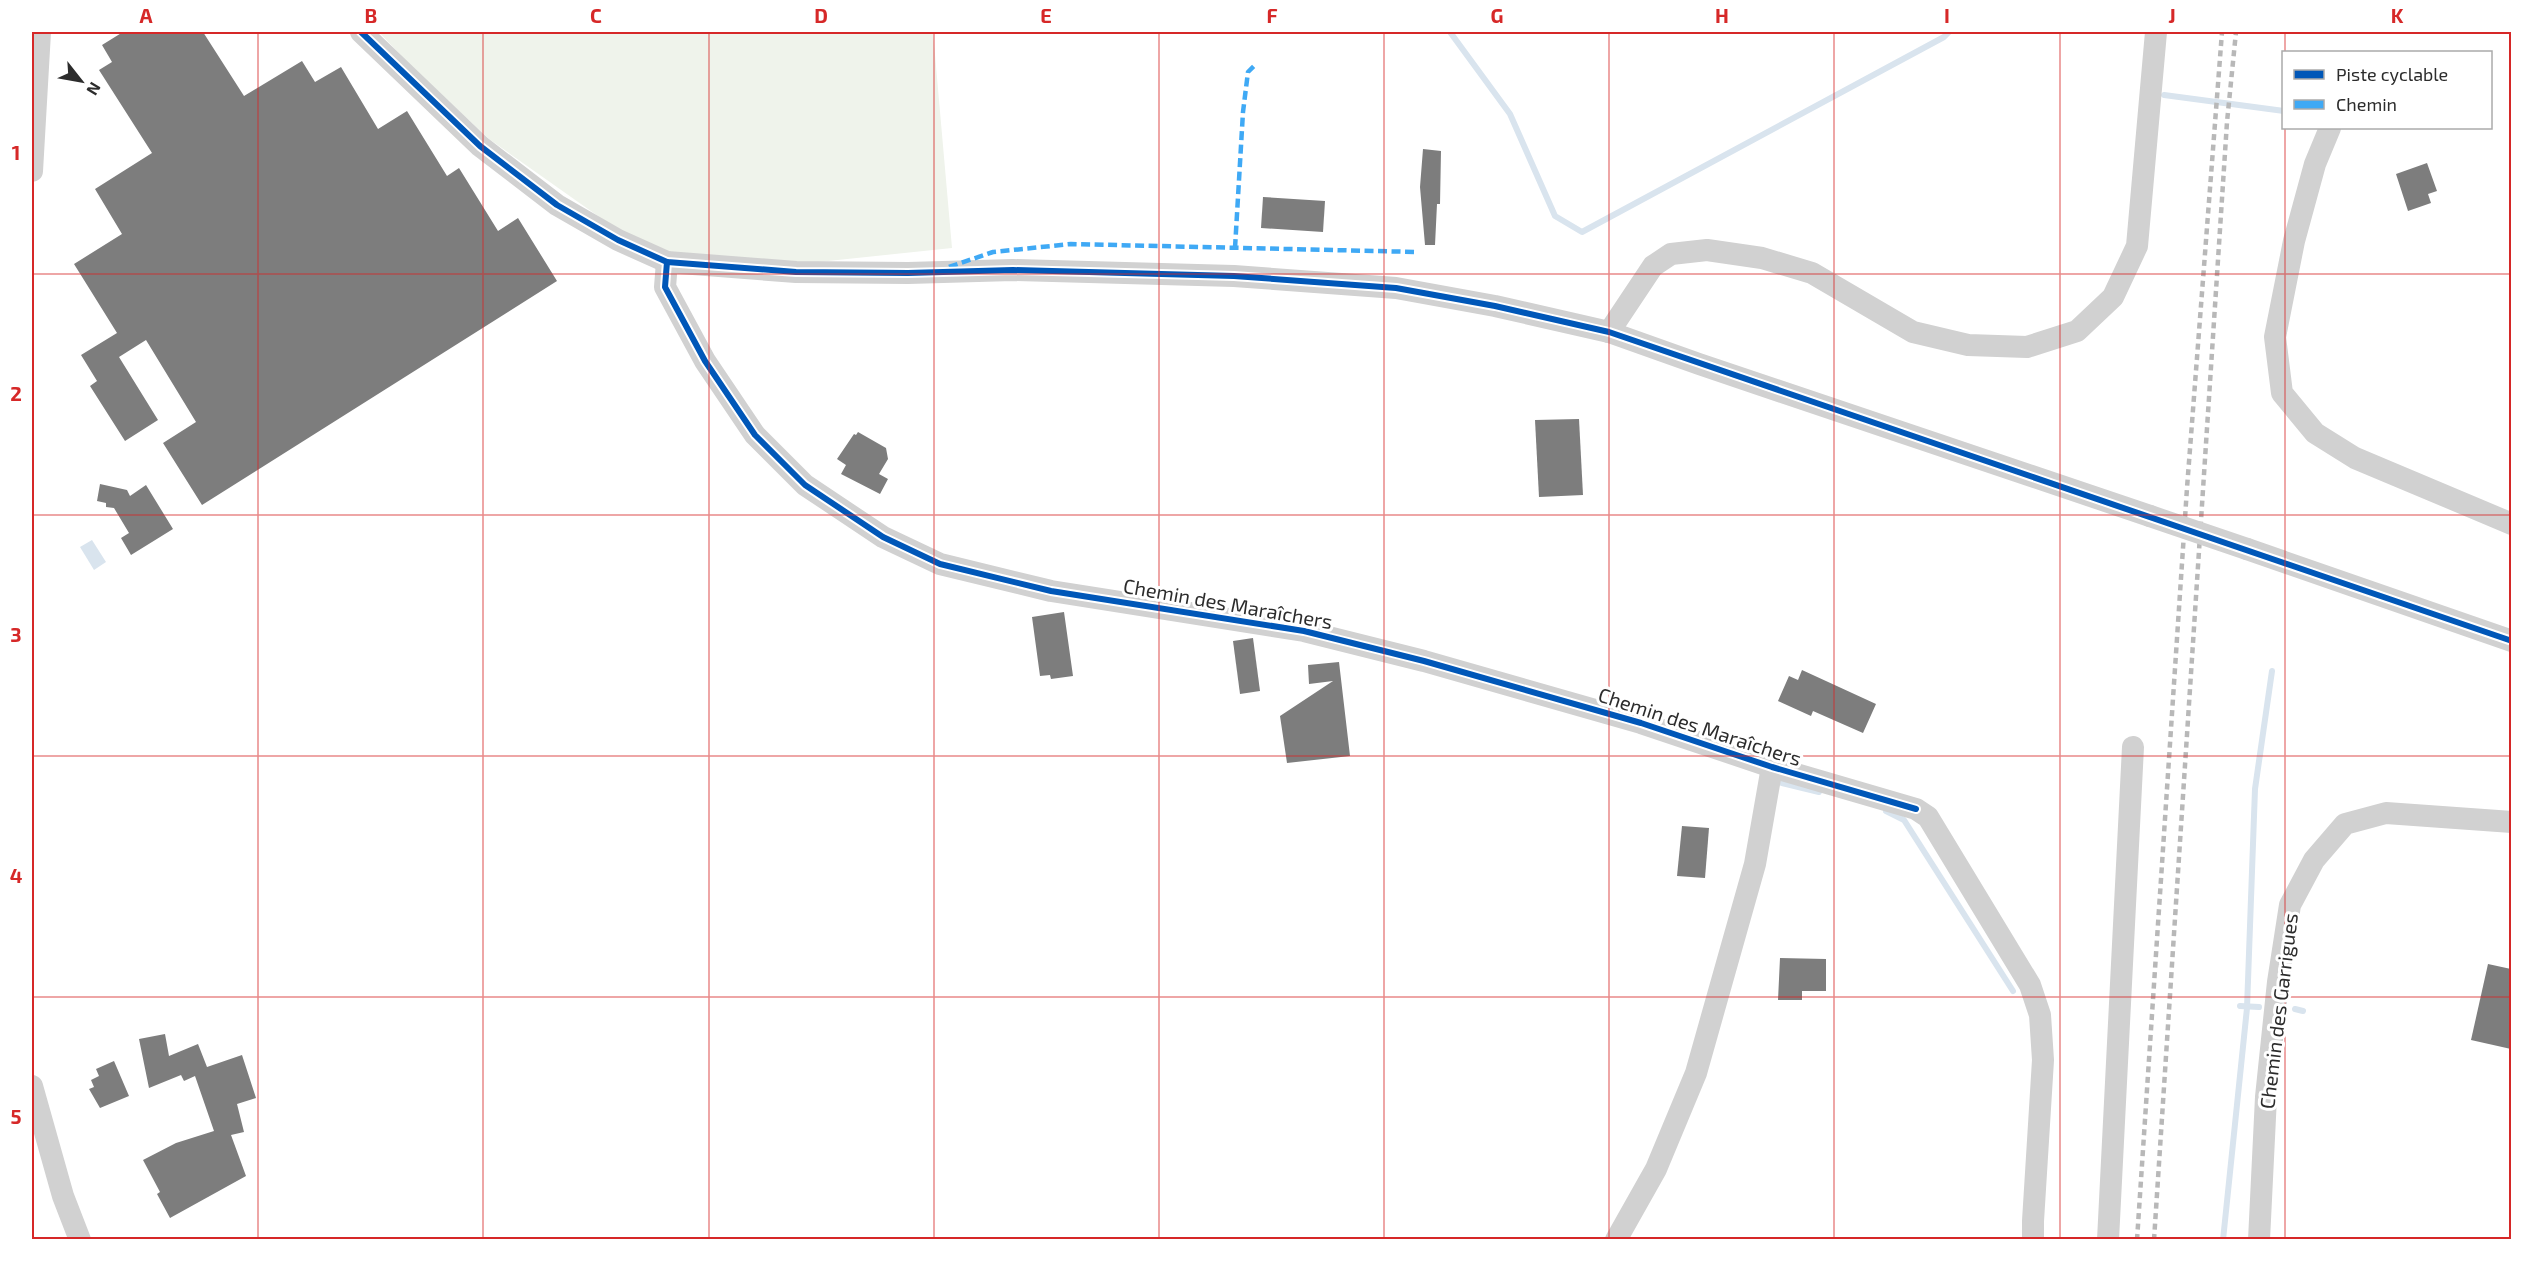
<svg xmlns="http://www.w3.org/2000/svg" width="2543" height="1271" font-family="'Exo 2',sans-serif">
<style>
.green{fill:#eff3eb}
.water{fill:#d9e4ee}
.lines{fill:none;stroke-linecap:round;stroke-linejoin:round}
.stream{stroke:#d9e4ee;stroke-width:6}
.building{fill:#7d7d7d}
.minor{stroke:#d1d1d1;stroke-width:22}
.rail{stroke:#b8b8b8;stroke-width:4.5;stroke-dasharray:6 4.5;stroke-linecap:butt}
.minor-bridge{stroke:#d1d1d1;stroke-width:22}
.quiet{stroke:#3fa9f5;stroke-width:4.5;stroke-dasharray:9 4.5;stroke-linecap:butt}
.cycleway-casing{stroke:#fff;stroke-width:10}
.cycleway{stroke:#0057b8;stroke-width:6}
.grid{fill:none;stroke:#d62828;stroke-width:1.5;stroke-opacity:0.55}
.labels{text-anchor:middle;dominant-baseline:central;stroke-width:6;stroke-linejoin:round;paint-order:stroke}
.street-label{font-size:20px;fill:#2c2c2c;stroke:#fff}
.neatline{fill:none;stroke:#d62828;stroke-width:2}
.grid-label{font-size:20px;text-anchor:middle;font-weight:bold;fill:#d62828}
</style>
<rect width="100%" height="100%" fill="#fff"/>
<path class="green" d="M379,32H933L952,248L790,265L672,256L622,233L489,139L406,61Z"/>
<path class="water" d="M92,540L106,562L94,570L80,547Z"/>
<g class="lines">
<g class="stream">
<path d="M1450,32L1510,114L1555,216L1582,232L1944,37L1949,32"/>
<path d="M2164,95L2284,111"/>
<path d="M1782,783L1819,792"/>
<path d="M1886,811L1904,820L2013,991"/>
<path d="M2240,1006L2259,1007"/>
<path d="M2295,1009L2303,1011"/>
<path d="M2223,1240L2247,1008L2255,789L2272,671"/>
</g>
</g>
<g class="building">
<path d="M123,32H203L244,96L302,61L315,82L341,67L378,129L407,111L447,176L459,168L498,231L518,218L557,281L202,505L163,443L196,422L146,340L119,357L158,420L125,441L90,386L97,381L81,355L117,333L74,264L122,234L95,189L152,153L99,70L112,62L102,45Z"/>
<path d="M1423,149L1441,151L1440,204H1437L1435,245H1425L1420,187Z"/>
<path d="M2427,163L2437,191L2428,194L2431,203L2408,211L2396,174Z"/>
<path d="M1263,197L1325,201L1323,232L1261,228Z"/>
<path d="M1579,419L1583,495L1539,497L1535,420Z"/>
<path d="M858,432L886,448L888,459L879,474L888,479L880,494L841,474L846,465L837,459L854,434L856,435Z"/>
<path d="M100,484L127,490L130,496L146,485L173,529L131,555L121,538L129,533L114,508L106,507V503L97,501Z"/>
<path d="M1064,612L1073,676L1051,679L1050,675L1040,676L1032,617Z"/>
<path d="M1253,638L1260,691L1240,694L1233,641Z"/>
<path d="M1339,662L1350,756L1287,763L1280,716L1333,681L1309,684L1308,665Z"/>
<path d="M1802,670L1876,704L1863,733L1813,711L1811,716L1778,701L1789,676L1798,680Z"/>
<path d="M1682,826L1709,828L1705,878L1677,876Z"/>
<path d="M1780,958L1826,959V991H1802V1000H1778Z"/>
<path d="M2488,964L2511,969V1049L2471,1040Z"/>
<path d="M165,1034L169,1056L198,1044L207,1067L242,1055L256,1098L237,1104L244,1132L231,1135L246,1176L170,1218L157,1194L160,1192L143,1160L176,1143L214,1131L195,1076L184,1081L181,1075L149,1088L139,1039Z"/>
<path d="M114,1061L129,1096L100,1108L89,1089L94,1087L91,1080L99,1076L96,1069Z"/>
</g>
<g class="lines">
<g class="minor">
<path d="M361,32L480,146L557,205L618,240L667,262L796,272L908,273L1013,270L1234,276L1396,288L1495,306L1609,332L1699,364L2150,516"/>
<path d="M2330,128L2315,164L2294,241L2275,337L2282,393L2315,433L2355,458L2512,524"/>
<path d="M32,171L40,32"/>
<path d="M667,262L665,287L705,361L755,435L805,485L883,537L940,564L1051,591L1304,631L1424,661L1641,723L1772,767L1916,809L1928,817L2030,985L2040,1015L2043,1060L2033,1221V1240"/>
<path d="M1609,332L1653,266L1671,254L1707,250L1762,258L1812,273L1913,332L1968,345L2027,347L2077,331L2113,297L2137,246L2156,32"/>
<path d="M2247,549L2512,641"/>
<path d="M32,1086L63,1196L80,1240"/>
<path d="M1616,1240L1656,1169L1696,1073L1755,864L1772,767"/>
<path d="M2108,1240L2133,747"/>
<path d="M2259,1240L2266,1097L2278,982L2290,905L2314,860L2345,824L2386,813L2512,822"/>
</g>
<g class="rail">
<path d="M2137,1240L2187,488L2222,32"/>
<path d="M2154,1240L2227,122L2236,32"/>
</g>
<path class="minor-bridge" d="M2150,516L2247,549"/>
<g class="quiet">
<path d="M1235,248L1243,112L1248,72L1254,66"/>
<path d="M949,267L993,252L1071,244L1417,252"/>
</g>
<g class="cycleway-casing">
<g id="cycleway">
<path d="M361,32L480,146L557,205L618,240L667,262L796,272L908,273L1013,270L1234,276L1396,288L1495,306L1609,332L2512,641"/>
<path d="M667,262L665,287L705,361L755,435L805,485L883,537L940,564L1051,591L1304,631L1424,661L1641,723L1772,767L1916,809"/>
</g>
</g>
<use href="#cycleway" class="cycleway"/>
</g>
<path class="grid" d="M258,32V1240M483,32V1240M709,32V1240M934,32V1240M1159,32V1240M1384,32V1240M1609,32V1240M1834,32V1240M2060,32V1240M2285,32V52M2285,128V1240M32,274H2512M32,515H2512M32,756H2512M32,997H2512"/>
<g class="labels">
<g class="street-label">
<text transform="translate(1228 603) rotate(10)">Chemin des Maraîchers</text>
<text transform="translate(1700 726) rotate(18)">Chemin des Maraîchers</text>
<text transform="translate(2278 1011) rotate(-83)">Chemin des Garrigues</text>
</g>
</g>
<rect width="2543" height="1271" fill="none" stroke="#ffffff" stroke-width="66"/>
<rect x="2282" y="51" width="210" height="78" fill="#ffffff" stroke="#ababab" stroke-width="1.5"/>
<rect x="2294" y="70" width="30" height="9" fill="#0057b8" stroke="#ababab" stroke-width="1.5"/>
<text x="2336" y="81" font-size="18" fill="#2c2c2c">Piste cyclable</text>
<rect x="2294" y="100" width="30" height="9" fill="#3fa9f5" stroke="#ababab" stroke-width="1.5"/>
<text x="2336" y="111" font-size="18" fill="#2c2c2c">Chemin</text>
<g transform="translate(81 81) rotate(121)" stroke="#ffffff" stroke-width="4.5" paint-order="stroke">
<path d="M0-4.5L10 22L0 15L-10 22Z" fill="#2c2c2c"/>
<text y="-9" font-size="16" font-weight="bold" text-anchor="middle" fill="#2c2c2c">N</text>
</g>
<rect x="33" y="33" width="2477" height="1205" class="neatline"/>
<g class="grid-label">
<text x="146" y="23">A</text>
<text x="371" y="23">B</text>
<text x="596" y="23">C</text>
<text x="821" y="23">D</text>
<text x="1046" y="23">E</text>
<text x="1272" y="23">F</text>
<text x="1497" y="23">G</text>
<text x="1722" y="23">H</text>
<text x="1947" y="23">I</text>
<text x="2172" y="23">J</text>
<text x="2397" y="23">K</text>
<text x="16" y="160">1</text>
<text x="16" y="401">2</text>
<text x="16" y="642">3</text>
<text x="16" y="883">4</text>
<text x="16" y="1124">5</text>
</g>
</svg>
